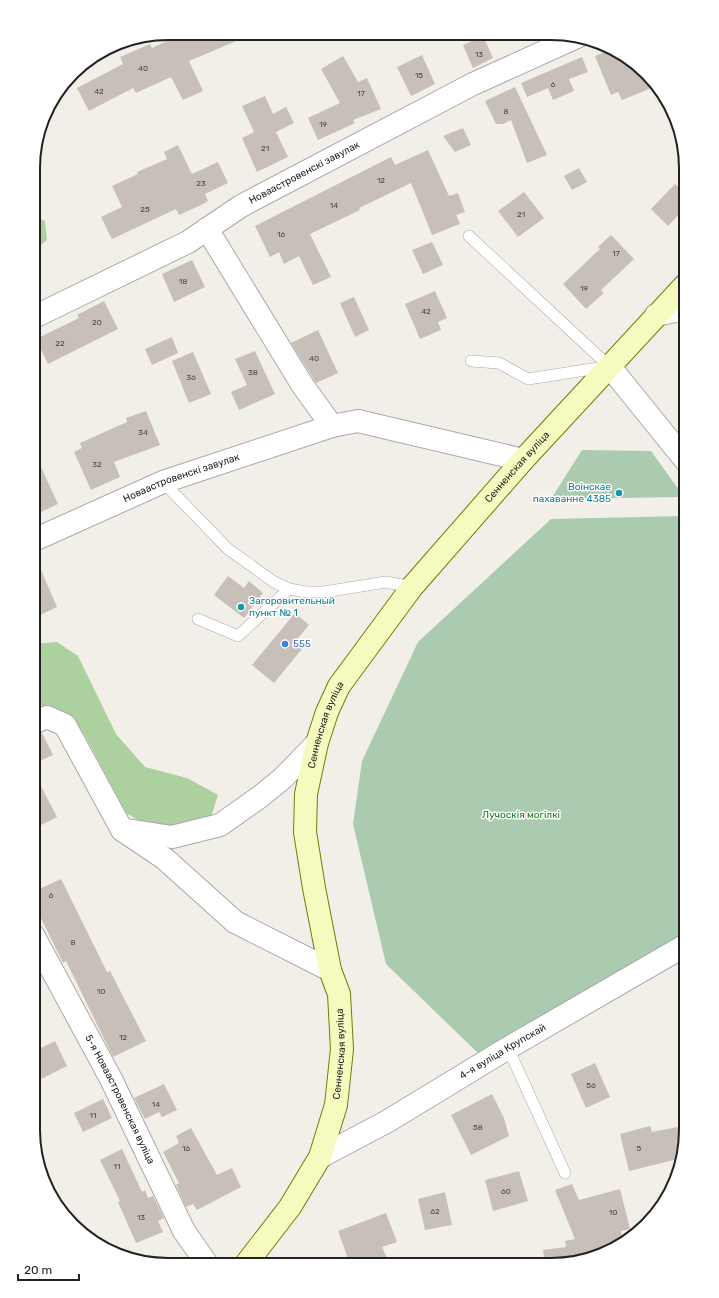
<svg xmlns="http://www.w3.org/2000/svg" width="719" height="1298" font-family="Rubik,sans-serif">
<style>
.forest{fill:#add19e}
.cemetery{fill:#aacbaf}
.building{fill:#c7bfb8}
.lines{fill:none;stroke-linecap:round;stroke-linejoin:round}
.lane-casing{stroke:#a9a9a9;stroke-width:12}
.street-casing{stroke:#a9a9a9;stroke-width:24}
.secondary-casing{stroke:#707d05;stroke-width:24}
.lane{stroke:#fff;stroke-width:11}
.street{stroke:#fff;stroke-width:22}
.secondary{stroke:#f7fabf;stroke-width:22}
.culture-dot{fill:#0f9aa8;stroke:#fff;stroke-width:1.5}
.shop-dot{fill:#3f7fe0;stroke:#fff;stroke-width:1.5}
.labels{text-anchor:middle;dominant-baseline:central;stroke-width:3;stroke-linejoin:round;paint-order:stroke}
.number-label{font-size:8px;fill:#4b4948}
.street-label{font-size:10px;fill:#222;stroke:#fff}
.culture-label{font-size:10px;fill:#0d838f;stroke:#fff;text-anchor:end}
.shop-label{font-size:10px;fill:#366cbe;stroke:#fff;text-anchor:start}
.park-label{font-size:10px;fill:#0c8416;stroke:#fff}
.rim{fill:none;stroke:#222;stroke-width:2}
</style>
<rect width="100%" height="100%" fill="#f2efe9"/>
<g class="forest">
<path d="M34,216L45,221L47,240L34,251Z"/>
<path d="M57,642L78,656L116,734L145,767L187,778L218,795L211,817L191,826H148L126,813L84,734L54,710L33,713L34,644Z"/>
</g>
<g class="cemetery">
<path d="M582,450L651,451L684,497L551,499Z"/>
<path d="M686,516V937L479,1054L386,964L353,824L362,761L418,642L551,519Z"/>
</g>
<g class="building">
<path d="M183,33L253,34L189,61L203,91L183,100L171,77L136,93L133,88L89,111L77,88L123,64L120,57L150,44L152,48Z"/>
<path d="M483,36L493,58L473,68L463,45Z"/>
<path d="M608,51L640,66L654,87L622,100L618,92L611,95L595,56Z"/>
<path d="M422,55L435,84L411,96L397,67Z"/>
<path d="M343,56L358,82L367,78L381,109L353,120L355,123L318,140L308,118L340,103L321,69Z"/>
<path d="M582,57L588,72L569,79L574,91L553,100L548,88L527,97L521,83Z"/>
<path d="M515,87L547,155L527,163L511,120L503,124H496L485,101Z"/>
<path d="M265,96L273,114L286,107L294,123L276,132L288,157L257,172L242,138L254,132L242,106Z"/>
<path d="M463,128L471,145L455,152L443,136Z"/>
<path d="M178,145L192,174L218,162L228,183L205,194L208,201L201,205L179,215L176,209L112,239L101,217L122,207L112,186L138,174L137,172L167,159L164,152Z"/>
<path d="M428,150L449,196L458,193L465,212L456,215L460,224L432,235L411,183L359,208L360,210L310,234L331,277L313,285L299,256L284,264L279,252L270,257L255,226L391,157L395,165Z"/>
<path d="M579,168L587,182L572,190L564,176Z"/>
<path d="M675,184L686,194V207L668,226L651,209Z"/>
<path d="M524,192L544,218L518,237L498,211Z"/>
<path d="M611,235L634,259L601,290L604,293L586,309L563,284L600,249L598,247Z"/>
<path d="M432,242L443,265L423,274L412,250Z"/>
<path d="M192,260L205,287L174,302L162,274Z"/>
<path d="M435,291L447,318L438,322L441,330L420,339L405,304Z"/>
<path d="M354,297L369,330L355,337L340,303Z"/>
<path d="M104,301L118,329L48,364L36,339L79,318L77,315Z"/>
<path d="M318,330L338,373L316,383L291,343Z"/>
<path d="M172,337L178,353L152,365L145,349Z"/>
<path d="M255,351L275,394L239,410L231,392L247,385L235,359Z"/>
<path d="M193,352L211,394L189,403L172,361Z"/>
<path d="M146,411L160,445L114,462L120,477L91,490L74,452L82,448L80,443L127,422L126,418Z"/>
<path d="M34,452L58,504L41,512L34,496Z"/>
<path d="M34,554L57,607L34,618Z"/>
<path d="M228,576L244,588L249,581L263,593L244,618L214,595Z"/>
<path d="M295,613L309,625L298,638L306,644L274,683L252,665Z"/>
<path d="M42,733L53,755L33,764V735Z"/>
<path d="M33,771L57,817L33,829Z"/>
<path d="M61,879L107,972L110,971L146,1041L113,1057L66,961L63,963L33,902V892Z"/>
<path d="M55,1041L67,1066L39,1080L33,1068V1052Z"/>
<path d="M595,1063L610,1097L586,1108L571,1074Z"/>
<path d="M164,1084L177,1110L162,1117L159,1112L145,1119L134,1098Z"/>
<path d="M492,1094L504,1118L509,1136L471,1155L451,1115Z"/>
<path d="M103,1099L112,1118L83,1132L74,1113Z"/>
<path d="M650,1126L652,1132L678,1127L683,1150L682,1158L629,1171L620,1134Z"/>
<path d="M191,1128L217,1175L232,1168L241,1187L197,1210L193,1204L186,1207L176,1185L179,1183L163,1152L179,1143L176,1136Z"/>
<path d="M122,1149L142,1192L145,1190L148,1198L153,1196L164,1218L158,1221L163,1232L136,1243L118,1202L120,1201L100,1160Z"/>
<path d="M519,1171L528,1201L493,1211L485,1180Z"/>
<path d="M572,1184L579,1200L620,1189L630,1229L621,1231L623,1243L595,1258L545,1265L543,1250L566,1247L565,1241L575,1239L555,1190Z"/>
<path d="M445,1192L452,1225L425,1230L418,1199Z"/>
<path d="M386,1213L397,1242L382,1247L387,1258L370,1264H350L338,1231Z"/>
</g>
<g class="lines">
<g class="lane-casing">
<g id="lane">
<path d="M469,236L610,367"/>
<path d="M471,361L499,363L528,379L605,367"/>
<path d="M163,482L228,549L274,582L289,589L306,592H324L386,582L412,587"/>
<path d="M198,619L238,636L289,589"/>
<path d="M508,1048L565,1173"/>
</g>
</g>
<g class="street-casing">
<g id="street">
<path d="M207,229L303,386L332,426L358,421L523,460"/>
<path d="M656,315L686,309"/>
<path id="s1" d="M34,317L188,242L241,206L473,84L579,36"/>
<path d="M610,367L686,461"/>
<path id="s2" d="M34,540L163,482L332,426"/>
<path d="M33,723L47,717L65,725L122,830L165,859L235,922L330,970"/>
<path d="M127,830L172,837L220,825L261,796L283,778L317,743"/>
<path id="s3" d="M33,935L111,1079L184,1231L207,1264"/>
<path id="s4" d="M320,1157L388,1121L508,1048L686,945"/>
</g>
</g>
<g class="secondary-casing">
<g id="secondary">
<path id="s5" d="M246,1264L290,1207L320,1157L336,1105L342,1049L339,994L330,970L314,888L305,832L306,794L317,743L327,712L339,686L412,587L523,460L686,284"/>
</g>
</g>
<use href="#lane" class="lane"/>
<use href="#street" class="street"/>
<use href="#secondary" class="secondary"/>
</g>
<g class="culture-dot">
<circle cx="619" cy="493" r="4"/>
<circle cx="241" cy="607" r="4"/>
</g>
<circle class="shop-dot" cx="285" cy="644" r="4"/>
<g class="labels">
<g class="number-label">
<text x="479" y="54">13</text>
<text x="143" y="68">40</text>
<text x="419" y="75">15</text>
<text x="553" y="84">6</text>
<text x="99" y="91">42</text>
<text x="361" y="93">17</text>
<text x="506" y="111">8</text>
<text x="323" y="124">19</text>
<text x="265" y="148">21</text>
<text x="381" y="180">12</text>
<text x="201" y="183">23</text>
<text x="334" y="205">14</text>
<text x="145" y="209">25</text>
<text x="521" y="214">21</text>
<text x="281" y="234">16</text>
<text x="616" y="253">17</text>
<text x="183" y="281">18</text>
<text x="584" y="288">19</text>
<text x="426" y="311">42</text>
<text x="97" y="322">20</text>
<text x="60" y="343">22</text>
<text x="314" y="358">40</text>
<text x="253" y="372">38</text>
<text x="191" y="377">36</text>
<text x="143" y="432">34</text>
<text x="97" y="464">32</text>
<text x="51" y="895">6</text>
<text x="73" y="942">8</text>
<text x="101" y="991">10</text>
<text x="123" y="1037">12</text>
<text x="591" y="1085">56</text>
<text x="156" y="1104">14</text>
<text x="93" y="1115">11</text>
<text x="478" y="1127">58</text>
<text x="186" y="1148">16</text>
<text x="639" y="1148">5</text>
<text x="117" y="1166">11</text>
<text x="506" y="1191">60</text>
<text x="435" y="1211">62</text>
<text x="613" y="1212">10</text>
<text x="141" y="1217">13</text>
</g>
<g class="street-label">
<text stroke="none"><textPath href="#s1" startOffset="307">Новаастровенскі завулак</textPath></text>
<text stroke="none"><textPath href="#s5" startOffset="896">Сенненская вуліца</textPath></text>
<text stroke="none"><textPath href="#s2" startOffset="160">Новаастровенскі завулак</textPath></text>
<text stroke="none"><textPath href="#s5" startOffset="572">Сенненская вуліца</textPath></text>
<text stroke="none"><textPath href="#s4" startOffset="211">4-я вуліца Крупскай</textPath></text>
<text stroke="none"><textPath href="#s5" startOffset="236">Сенненская вуліца</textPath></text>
<text stroke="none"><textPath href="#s3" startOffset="186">5-я Новаастровенская вуліца</textPath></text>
</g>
<g class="culture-label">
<text x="611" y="487">Воінскае<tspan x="611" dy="12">пахаванне 4385</tspan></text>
<text x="249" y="601" text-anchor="start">Загоровительный<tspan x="249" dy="12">пункт № 1</tspan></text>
</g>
<g class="shop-label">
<text x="293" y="644">555</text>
</g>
<g class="park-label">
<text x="521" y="815">Лучоскія могілкі</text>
</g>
</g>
<path d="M0 0H719V1298H0ZM168 40H551A128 128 0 0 1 679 168V1130A128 128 0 0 1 551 1258H168A128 128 0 0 1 40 1130V168A128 128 0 0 1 168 40Z" fill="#fff" fill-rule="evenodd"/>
<path class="rim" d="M168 40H551A128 128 0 0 1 679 168V1130A128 128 0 0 1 551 1258H168A128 128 0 0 1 40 1130V168A128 128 0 0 1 168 40Z"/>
<path d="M18 1274v6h61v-6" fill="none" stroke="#222222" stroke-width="2"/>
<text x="24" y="1274" font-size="12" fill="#222222" stroke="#ffffff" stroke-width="3" paint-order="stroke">20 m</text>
</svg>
